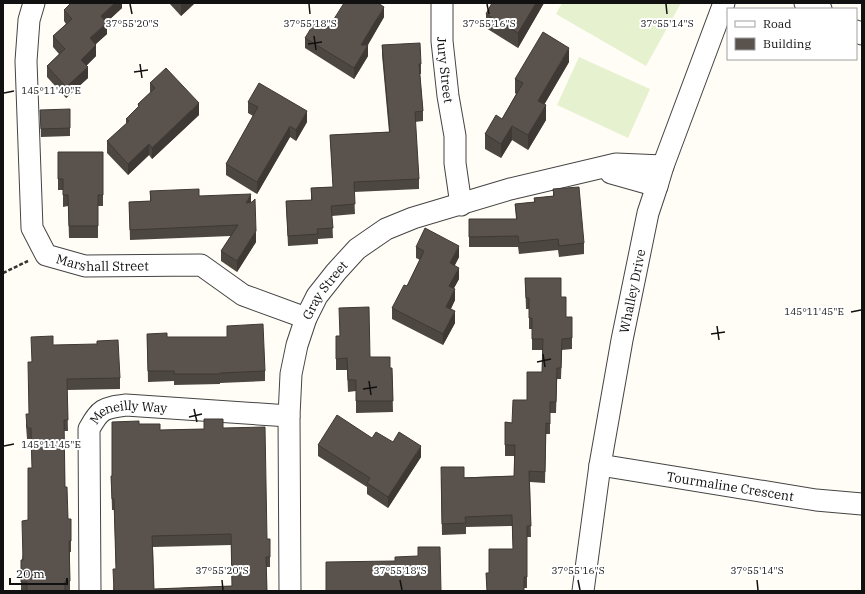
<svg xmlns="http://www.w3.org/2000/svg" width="865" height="594" font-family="'IBM Plex Serif',serif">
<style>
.pitch{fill:#e6f2cf}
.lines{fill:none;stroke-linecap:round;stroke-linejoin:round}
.minor-casing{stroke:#444;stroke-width:23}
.path{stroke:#333;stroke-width:2.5;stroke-dasharray:4 2;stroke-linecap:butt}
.minor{stroke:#fff;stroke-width:21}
.wall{fill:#4d4742;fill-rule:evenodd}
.shaded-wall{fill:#3f3936}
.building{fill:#5a524d;stroke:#3f3936;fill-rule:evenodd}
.ticks{fill:none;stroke:#111;stroke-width:1.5}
.labels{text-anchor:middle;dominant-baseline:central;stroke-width:4;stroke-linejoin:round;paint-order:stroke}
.street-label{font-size:13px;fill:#111;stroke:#fff}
.ticks-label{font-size:10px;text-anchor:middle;fill:#111;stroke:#fff;stroke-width:4;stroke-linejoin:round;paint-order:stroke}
</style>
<rect width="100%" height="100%" fill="#fffdf5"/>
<g class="pitch">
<path d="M562,3H681L646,66L556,14Z"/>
<path d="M579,57L650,89L628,138L557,105Z"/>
</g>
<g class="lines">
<g class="minor-casing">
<g id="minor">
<path id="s1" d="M34,3L29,20L26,61L32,228L46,255L85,266L201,265L243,295L306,318"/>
<path id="s2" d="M442,3V41L448,96L455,136V163L461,205"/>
<path d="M805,3L821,9"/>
<path d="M856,31L862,34"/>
<path d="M611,173L657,186"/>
<path id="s3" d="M600,465L816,500L862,504"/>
<path id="s4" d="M90,591L89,429C100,409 103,408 126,405L289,416"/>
<path id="s5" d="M290,591L289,416L291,374L297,345L306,318L317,296L336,272L357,249L386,229L413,218L510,189L616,164L663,166"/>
<path id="s6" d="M583,591L600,465L622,340L648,213L657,186L663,166L724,3"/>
</g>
</g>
<path class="path" d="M3,273L28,261"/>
<use href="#minor" class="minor"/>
</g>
<g class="wall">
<path d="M122,3V8L107,22V34L96,44V56L86,66L88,78L66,98L47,77V66L59,54L53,47V36L66,24L64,21V10Z"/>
<path d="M169,3H195L181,16Z"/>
<path d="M544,3L518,48L486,28V14Z"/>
<path d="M384,17L368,45V56L354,79L305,48V38L329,27Z"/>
<path d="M382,45L421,64V74H420L423,111V121L415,122L419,179V189L354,192L355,214L332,216L333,238L318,239V244L288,246L286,201L311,200V188L333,187L330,135L389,132L382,55Z"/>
<path d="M569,62L544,105L546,120L528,150L512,140L501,158L485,149V134L502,119L516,94L515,93V79Z"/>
<path d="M150,83L199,115L152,159L149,155L128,175L107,153V141L126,124V119L138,108V104L150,93Z"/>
<path d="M248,102L307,122L296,141L290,137L257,194L226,175V164L253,116L248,113Z"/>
<path d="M40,110L70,128V136L41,137Z"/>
<path d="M58,152H103V206H98V238H69L68,206L63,207V190H58Z"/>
<path d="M553,189L584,243V254L559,257L558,250L519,254L518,247H469V219H516L515,204L534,202V198L553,196Z"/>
<path d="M150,191L251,202L256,242L237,272L221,261V251L231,236L130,240L129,202L150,201Z"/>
<path d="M416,247L459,257L455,265L459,279L454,288L455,300L451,309L455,323L443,345L392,319V308L407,286L420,260L416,258Z"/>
<path d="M525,278L561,297L566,317H572V349L562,350L561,379H557L556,413H550V434H546L545,483L530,482L531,537H527V588H524V591H487L486,573H489L513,549L512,526L466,527V534L442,535L441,478L514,476V456H505V422L512,423L527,400L542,372V350H532V329H529V309H526Z"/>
<path d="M227,326L265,371V381L220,383V384L174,385V381L148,382L147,334L167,337H227Z"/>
<path d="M336,336L370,357L390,368H392L393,412L356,413V391L348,392L347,370H336Z"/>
<path d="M53,345L120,378V389L67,390L68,431H64L65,487L68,519L71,541V552H70V591H21V560H22L28,520L32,468L31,439H27L26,425L29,414L31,362Z"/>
<path d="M139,424L160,430L204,429L223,428L267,539L270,557V567H266L267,591H113L116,569L114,510H112L111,476H112ZM231,545L232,586L154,589L153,547Z"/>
<path d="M372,438L393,442L421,457L388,508L367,494V487L318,456V445Z"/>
</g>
<g class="shaded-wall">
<path d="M115,3H122V8L101,27V16Z"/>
<path d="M183,3H195L181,16V4Z"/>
<path d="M536,3H544L518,48V33Z"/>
<path d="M384,7V17L361,56V45Z"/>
<path d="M107,23V34L90,49V38Z"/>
<path d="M96,45V56L81,71V60Z"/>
<path d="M368,45V56L354,79V68Z"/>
<path d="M569,48V62L538,115V101Z"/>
<path d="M88,67V78L66,98V87Z"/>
<path d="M199,103V115L152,159V148Z"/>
<path d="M546,105V120L528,150V135Z"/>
<path d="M307,111V122L296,141V130Z"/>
<path d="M290,126V137L257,194V182Z"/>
<path d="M512,126V140L501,158V144Z"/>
<path d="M149,144V155L128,175V164Z"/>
<path d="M251,194V204L246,203Z"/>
<path d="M256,231V242L237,272V261Z"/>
<path d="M459,246V257L450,274V263Z"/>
<path d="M459,268V279L449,297V286Z"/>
<path d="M455,289V300L446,318V307Z"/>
<path d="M455,311V323L443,345V334Z"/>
<path d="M421,446V457L388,508V497Z"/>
</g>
<g class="building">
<path d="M71,3H115L101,16L107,23L90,38L96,45L81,60L88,67L66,87L47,66L65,49L53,36L72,19L64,10Z"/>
<path d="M344,3H378L384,7L361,45H368L354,68L305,38L316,20L329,27Z"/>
<path d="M492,3H536L518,33L486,14Z"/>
<path d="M543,32L569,48L538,101L546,105L528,135L512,126L501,144L485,134L496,115L502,119L523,83L515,79Z"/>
<path d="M420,43L421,64H419L423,111L415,112L419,179L354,182L355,204L331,206L333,228L317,229L318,234L288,236L286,201L312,200L311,188L333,187L330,135L390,132L382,45Z"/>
<path d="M166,68L199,103L152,148L149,144L128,164L107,141L129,121L126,119L139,106L138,104L155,88L150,83Z"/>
<path d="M259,83L307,111L296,130L290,126L257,182L226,164L258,107L248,102Z"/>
<path d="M70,109V128L41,129L40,110Z"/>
<path d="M58,152H103V195H98V226H69L68,195H63V179H58Z"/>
<path d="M579,187L584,243L559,246L558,239L519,243L518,236L469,237V219H517L515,204L535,202L534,198L554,196L553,189Z"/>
<path d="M199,189V196L251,194L246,203L252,202L255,199L256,231L237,261L221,251L238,225L130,230L129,202L151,201L150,191Z"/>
<path d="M425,228L459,246L450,263L459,268L449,286L455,289L446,307L455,311L443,334L392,308L404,285L407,286L424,251L416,247Z"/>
<path d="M525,278H561V297H566V317H572V338L562,339L561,368H557L556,402H550V424L546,423L545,472L529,471L531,526H527V577H524V591H487L486,573H489V549H513L512,515L465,517L466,523L442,524L441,467H464V478L514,476L515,445H505V422L512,423L513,400H527V372H542L543,339H532V318H529V298H526Z"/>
<path d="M369,307L370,357H390V368H392L393,401H356V380H348L347,358L336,359V336H340L339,308Z"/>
<path d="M263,324L265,371L220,373V374H174V371H148L147,334L167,333V337H227V326Z"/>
<path d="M53,336V345L97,344V341L118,340L120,378L67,379L68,420H64L65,487H67L68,519H71V541H69L70,581H65V591H27V582H21V560H23L22,521L28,520V468H32L31,428H27L26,414H29L28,362H32L31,337Z"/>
<path d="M337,415L372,438L376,432L393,442L399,432L421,446L388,497L367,483L370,478L318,445Z"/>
<path d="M204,419H223V428L265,427L267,539H270V557H266L267,591H114L113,569H116L114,499H112L111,476H112V422L139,421V424H160V430L204,429ZM231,534L232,586L154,589L152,536Z"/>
<path d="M418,547H440L441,591H326V562L395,561V557L418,556Z"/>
</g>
<path class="ticks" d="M130,4L132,14M309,4L310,14M487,4L489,14M666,4L667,14M314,36L316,50M308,44L322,42M140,64L142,78M134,72L148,70M4,93L14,91M851,312L861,310M717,326L719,340M711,334L725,332M543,354L545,367M537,362L551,359M369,381L371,395M363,389L377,387M194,409L197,422M189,417L202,414M4,446L14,444M222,580L223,590M400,580L402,590M578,580L580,590M757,580L758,590"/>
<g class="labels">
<g class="street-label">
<text stroke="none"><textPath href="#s2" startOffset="67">Jury Street</textPath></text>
<text stroke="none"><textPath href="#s1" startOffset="314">Marshall Street</textPath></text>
<text stroke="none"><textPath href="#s5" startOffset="309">Gray Street</textPath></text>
<text stroke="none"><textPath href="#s6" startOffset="304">Whalley Drive</textPath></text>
<text stroke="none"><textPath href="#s4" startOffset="210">Meneilly Way</textPath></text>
<text stroke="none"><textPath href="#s3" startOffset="132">Tourmaline Crescent</textPath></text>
</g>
</g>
<g class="ticks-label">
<text x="132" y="27">37°55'20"S</text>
<text x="310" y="27">37°55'18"S</text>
<text x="489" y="27">37°55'16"S</text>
<text x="667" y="27">37°55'14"S</text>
<text x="51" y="94">145°11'40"E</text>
<text x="814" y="315">145°11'45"E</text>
<text x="51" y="448">145°11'45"E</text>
<text x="222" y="574">37°55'20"S</text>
<text x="400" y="574">37°55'18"S</text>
<text x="578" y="574">37°55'16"S</text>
<text x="757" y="574">37°55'14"S</text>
</g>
<rect width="865" height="594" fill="none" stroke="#111111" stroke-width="8"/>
<rect x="727" y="8" width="130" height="52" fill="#ffffff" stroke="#a0a0a0"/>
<rect x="735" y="21" width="20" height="6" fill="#ffffff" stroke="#a0a0a0"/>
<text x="763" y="28" font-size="12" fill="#111111">Road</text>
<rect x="735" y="38" width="20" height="12" fill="#5a524d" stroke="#a0a0a0"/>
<text x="763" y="48" font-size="12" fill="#111111">Building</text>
<path d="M10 578v6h57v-6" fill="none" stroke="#111111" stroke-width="2"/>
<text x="16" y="578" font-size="12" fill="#111111" stroke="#ffffff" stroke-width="3" paint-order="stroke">20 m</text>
</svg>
